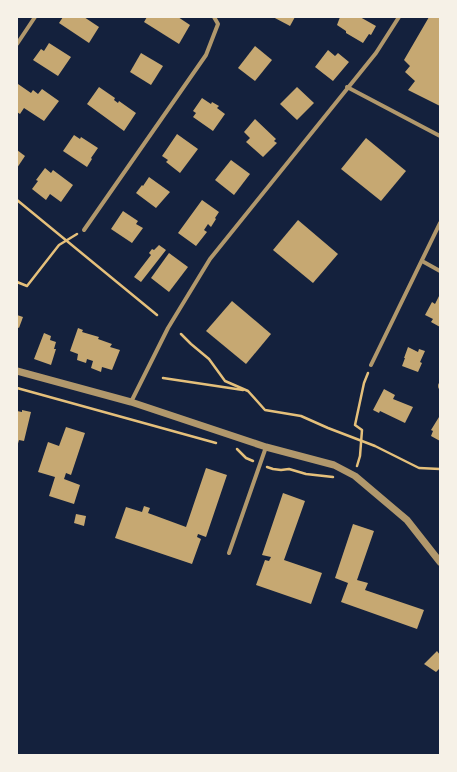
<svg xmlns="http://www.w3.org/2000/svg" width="457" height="772" font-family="Bitter,serif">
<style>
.building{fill:#c6a872}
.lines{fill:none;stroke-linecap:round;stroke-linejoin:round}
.path{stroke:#e5c07b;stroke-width:2.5}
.minor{stroke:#b1986c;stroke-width:4}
.tertiary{stroke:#b1986c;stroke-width:7}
</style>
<rect width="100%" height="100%" fill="#14213d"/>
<g class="building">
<path d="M63,17H84L99,27L89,43L59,23Z"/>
<path d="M147,17H178L190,25L179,44L144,22Z"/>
<path d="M273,17H295L290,26Z"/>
<path d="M340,17H360L376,26L371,35L369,34L363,43L346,33V31L337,25Z"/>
<path d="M429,17H440V106L408,90L415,81L405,72L410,66L404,60Z"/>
<path d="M49,43L71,57L58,76L33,60L41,49L44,51Z"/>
<path d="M255,46L272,60L255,81L238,68Z"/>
<path d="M328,50L335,56L338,53L349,62L333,81L315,67Z"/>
<path d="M141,53L163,66L151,85L130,72Z"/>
<path d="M18,84L31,93L33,90L38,94L42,89L59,101L44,121L24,108L20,114L17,112V86Z"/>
<path d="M99,87L115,98L114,100L118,103L119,101L136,113L124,131L87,104Z"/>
<path d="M297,87L314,103L297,120L280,104Z"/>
<path d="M202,98L211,104L212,102L219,106L217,108L225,114L213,131L193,117L196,113L193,111Z"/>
<path d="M255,119L276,139L274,141L277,143L263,157L246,142L250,138L244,132Z"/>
<path d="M177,134L198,149L180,173L166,162L168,160L162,156Z"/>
<path d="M74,135L80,139L81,137L98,148L91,158L92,159L87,167L63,151Z"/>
<path d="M366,138L406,171L381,201L341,169Z"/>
<path d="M17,150L25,156L17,168Z"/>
<path d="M231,160L250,174L234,195L215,180Z"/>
<path d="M45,168L51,173L53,170L73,185L61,202L50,194L46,200L32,189L38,181L36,180Z"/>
<path d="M149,177L170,192L156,208L136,193L142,185L143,186Z"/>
<path d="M202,200L219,212L215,218L216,219L211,227L208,224L204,230L207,232L196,246L178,233Z"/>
<path d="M123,211L138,221L136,224L143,228L132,243L111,229Z"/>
<path d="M298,220L338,254L313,283L273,250Z"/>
<path d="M159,245L166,250L141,282L134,277L151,255L149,253L152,249L154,250Z"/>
<path d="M169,253L188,267L169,292L151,278Z"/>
<path d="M440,294V327L431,322L433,319L425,315L432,302L435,304Z"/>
<path d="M232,301L271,334L246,364L206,331Z"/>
<path d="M17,315L23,317L19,328L17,327Z"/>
<path d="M78,328L83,330L82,332L99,337L98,339L112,344L110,347L120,350L112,370L102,367L101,372L91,368L93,361L87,359L86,363L77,360L78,354L70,351Z"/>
<path d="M44,333L51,336L50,340L56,342L54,349H56L51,365L34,359Z"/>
<path d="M408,347L418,352L419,349L425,351L420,362L422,363L418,372L402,366L405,358H404Z"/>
<path d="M384,389L395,395L393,399L413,407L405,423L380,411L379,413L373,410Z"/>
<path d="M22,410L31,412L24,441L19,440L17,447V411L22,412Z"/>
<path d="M439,417L440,418V441L431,436L433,431L431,430Z"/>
<path d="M66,427L85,433L71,475L66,473L64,479L80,485L74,504L49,496L55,477L38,472L48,442L59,446Z"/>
<path d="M206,468L227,475L206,537L198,534L197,537L201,539L192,564L115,538L126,507L142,512L144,506L150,508L148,513L186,527Z"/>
<path d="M283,493L305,501L284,560L322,573L311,604L256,585L265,560L269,561L271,557L262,555Z"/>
<path d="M76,514L86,516L84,526L74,523Z"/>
<path d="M353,524L374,531L357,580L368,583L365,590L424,610L417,629L341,602L348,583L335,578Z"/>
<path d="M437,651L440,655V670L439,669L436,672L424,664Z"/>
</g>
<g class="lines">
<g class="path">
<path d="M17,200L157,315"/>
<path d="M17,282L27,286L59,245L77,234"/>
<path d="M181,334L191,344L209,359L225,381L248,391L265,410L301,416L328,428L375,446L419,468L440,469"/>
<path d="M163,378L243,390"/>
<path d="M17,388L216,443"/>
<path d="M237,449L246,458L253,461"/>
<path d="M357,466L360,456L362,430L355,425L364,383L368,373"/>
<path d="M267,467L273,469L281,470L289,469L306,474L333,477"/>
</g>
<g class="minor">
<path d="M17,44L35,17"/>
<path d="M347,87L440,136"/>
<path d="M84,230L206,55L218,24L214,17"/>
<path d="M422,261L440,271"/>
<path d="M371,365L440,223"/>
<path d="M440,385V387"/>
<path d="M131,402L168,328L210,259L376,53L399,17"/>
<path d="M229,553L266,447"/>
</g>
<path class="tertiary" d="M17,371L131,402L266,447L334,465L355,476L407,520L440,562"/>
</g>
<rect width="457" height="772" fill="none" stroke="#f6f1e7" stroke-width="36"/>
</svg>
